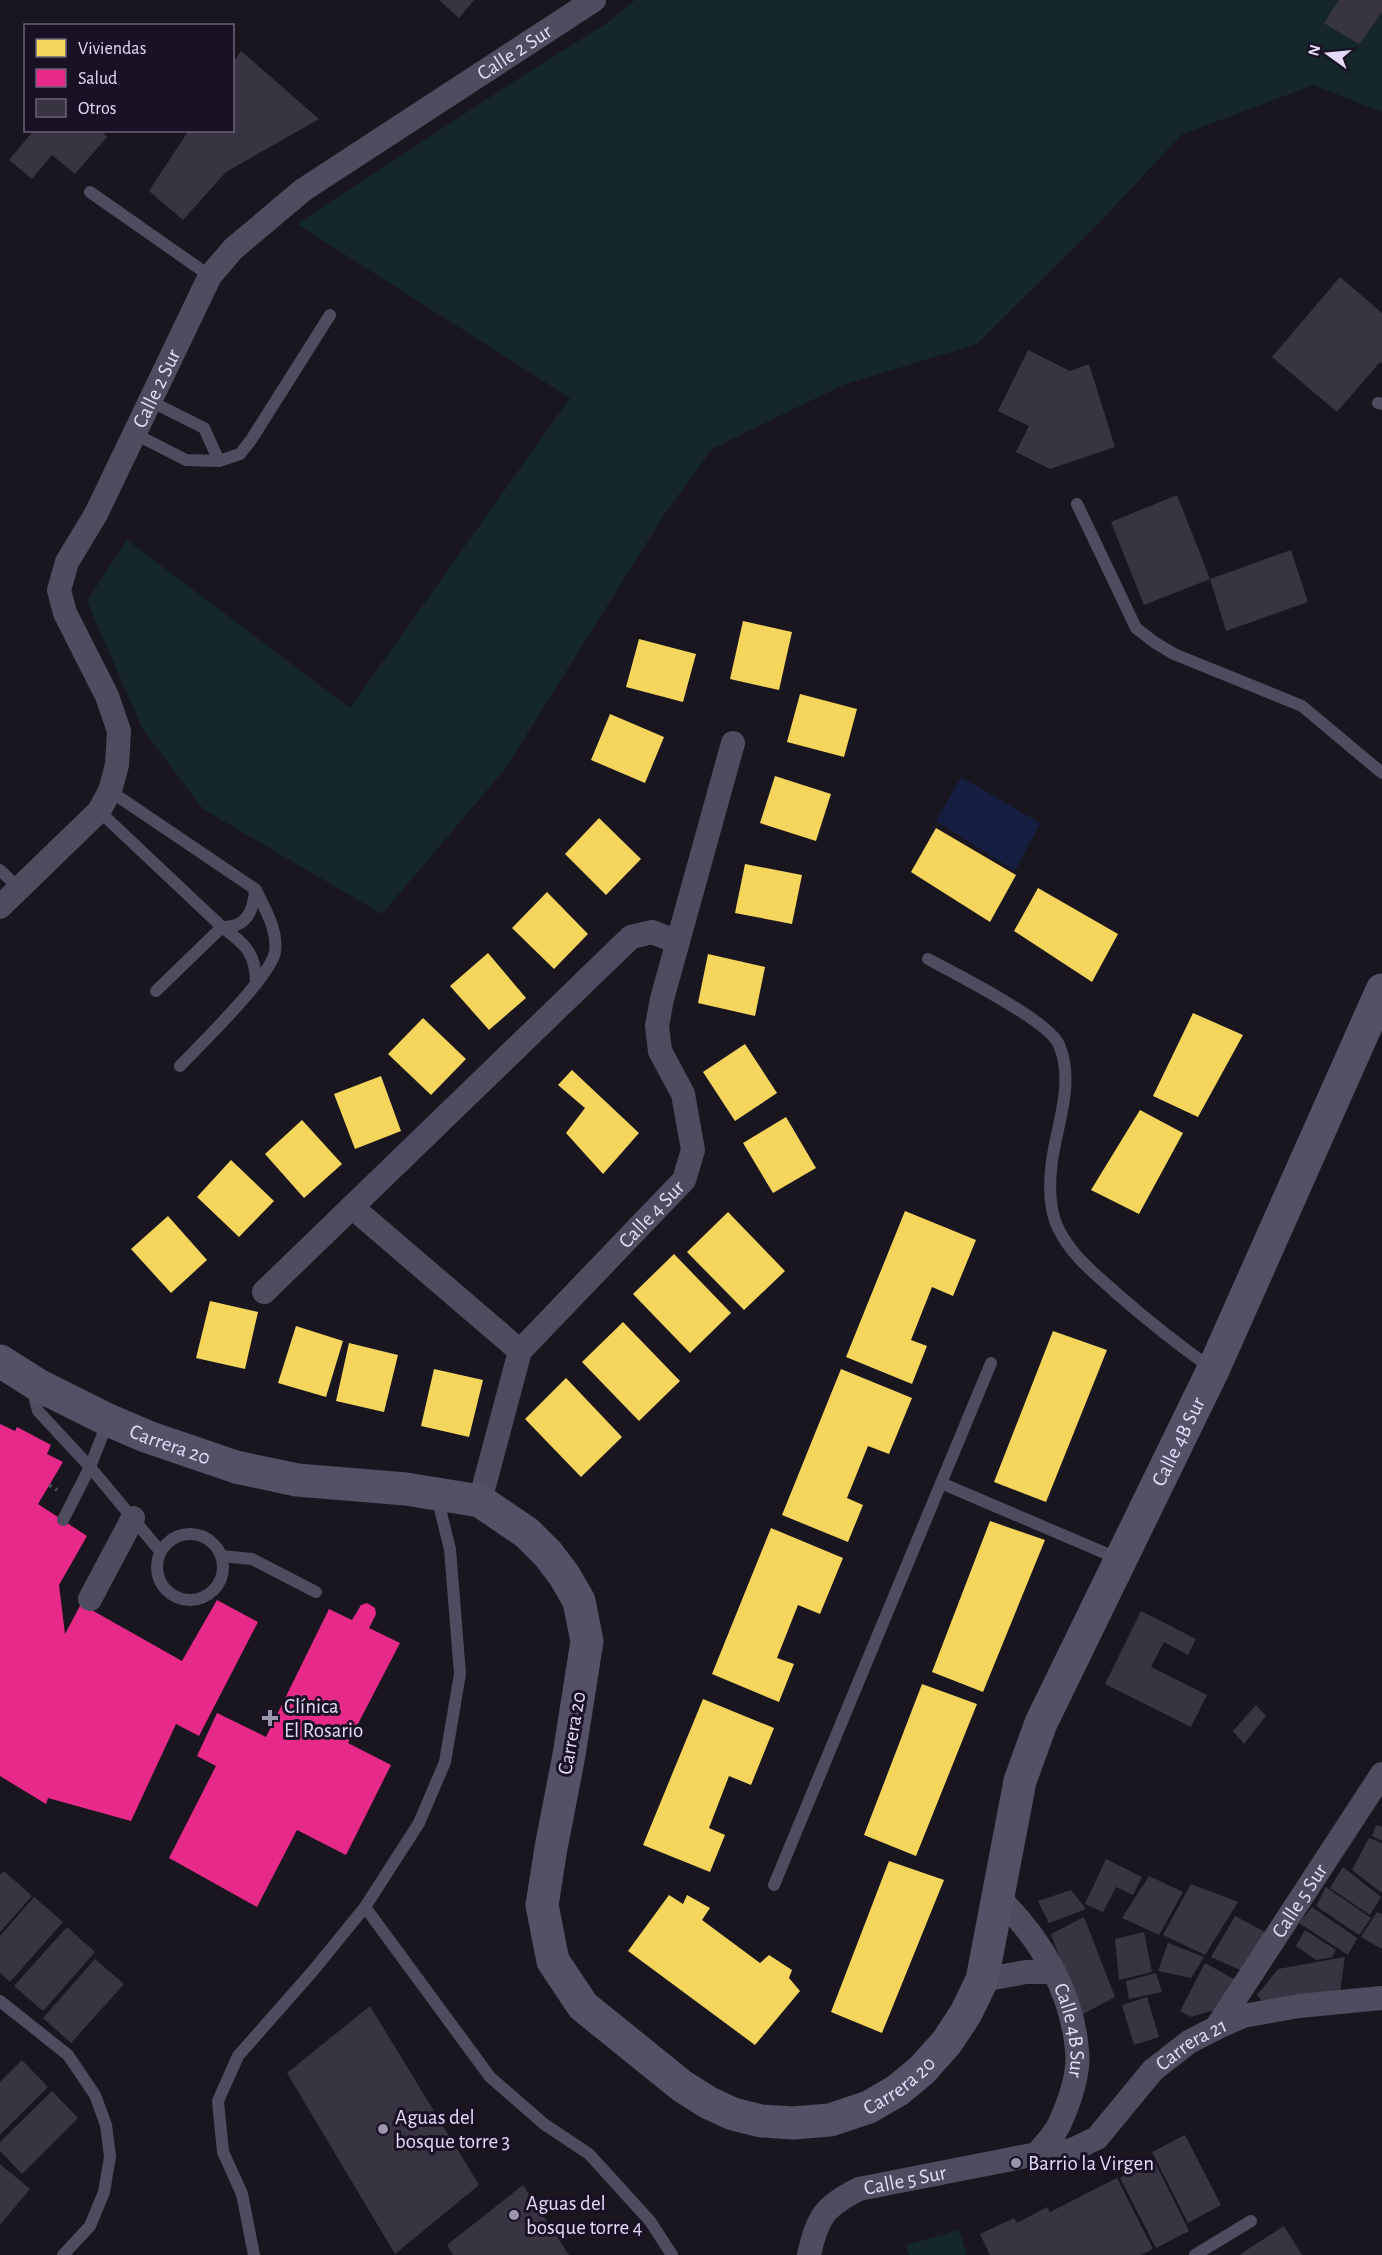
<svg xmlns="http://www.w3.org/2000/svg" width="1382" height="2255" font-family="'Alegreya Sans',sans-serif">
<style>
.green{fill:#16272b}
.water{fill:#151e41}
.homes{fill:#f6d55c}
.health{fill:#e7298a}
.building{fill:#393442}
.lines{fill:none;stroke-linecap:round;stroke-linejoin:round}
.path{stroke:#4b525f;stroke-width:4;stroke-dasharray:3 4.5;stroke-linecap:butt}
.lane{stroke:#504c5f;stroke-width:12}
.street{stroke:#504c5f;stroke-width:24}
.secondary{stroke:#545065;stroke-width:33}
.poi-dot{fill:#9c95ae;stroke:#181224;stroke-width:2}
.labels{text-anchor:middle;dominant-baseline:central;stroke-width:6;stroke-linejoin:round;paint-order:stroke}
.street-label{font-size:21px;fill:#e3dafa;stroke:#181224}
.poi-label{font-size:21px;fill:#e3dafa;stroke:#181224;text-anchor:start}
</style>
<rect width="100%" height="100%" fill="#191620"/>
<g class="green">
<path d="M635,0H1382V112L1313,85L1181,135L1100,222L977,344L843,385L712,449L664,515L505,769L382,914L203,809L142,728L87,601L127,540L350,708L570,398L297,224L510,84L607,23Z"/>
<path d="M959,2230L967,2255H909L906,2245Z"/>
</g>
<path class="water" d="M961,777L1040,823L1015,871L936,821Z"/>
<g class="homes">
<path d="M743,621L792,632L779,690L730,679Z"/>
<path d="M639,639L696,654L683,702L626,687Z"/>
<path d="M800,694L857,709L844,757L787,742Z"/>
<path d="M610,714L664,737L645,783L591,760Z"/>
<path d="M775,776L831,794L816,841L760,823Z"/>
<path d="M599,818L641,859L606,895L565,854Z"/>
<path d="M936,828L1016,875L990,922L911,872Z"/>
<path d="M745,864L802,875L792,924L735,913Z"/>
<path d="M1038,888L1118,934L1092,982L1014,931Z"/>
<path d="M547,892L588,934L554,969L512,928Z"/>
<path d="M488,953L526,998L489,1030L450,986Z"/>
<path d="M708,954L765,967L755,1016L698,1003Z"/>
<path d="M1193,1013L1243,1035L1198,1117L1153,1096Z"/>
<path d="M423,1018L466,1059L431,1095L388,1054Z"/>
<path d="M745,1044L777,1093L735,1121L703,1072Z"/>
<path d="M572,1070L639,1133L603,1174L566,1133L585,1108L558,1085Z"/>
<path d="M381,1076L401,1131L355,1149L334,1094Z"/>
<path d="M1140,1110L1183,1133L1139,1214L1091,1190Z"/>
<path d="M786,1117L816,1168L773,1193L743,1143Z"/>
<path d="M302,1120L342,1164L304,1198L265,1154Z"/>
<path d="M231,1160L274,1201L239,1237L197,1197Z"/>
<path d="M905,1211L976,1240L953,1296L932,1287L911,1340L927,1346L912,1384L846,1357Z"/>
<path d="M728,1212L785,1271L744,1310L687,1252Z"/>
<path d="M168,1216L207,1260L171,1293L131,1249Z"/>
<path d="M674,1254L731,1313L690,1353L633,1294Z"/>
<path d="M210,1301L258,1312L245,1369L196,1358Z"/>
<path d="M623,1322L680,1381L639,1421L582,1362Z"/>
<path d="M296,1326L343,1341L326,1397L278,1383Z"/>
<path d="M1053,1331L1107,1350L1046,1502L994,1482Z"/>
<path d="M349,1343L398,1355L384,1412L336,1401Z"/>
<path d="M434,1369L483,1380L469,1437L421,1426Z"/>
<path d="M841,1369L912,1398L889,1454L868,1446L847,1498L863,1505L848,1542L782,1515Z"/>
<path d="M566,1378L622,1437L581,1477L525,1419Z"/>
<path d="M990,1521L1045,1540L983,1692L932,1672Z"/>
<path d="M771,1528L843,1558L820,1614L798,1605L777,1658L794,1664L779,1702L712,1674Z"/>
<path d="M922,1684L977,1704L916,1856L864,1835Z"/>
<path d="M703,1699L774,1728L751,1785L729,1776L709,1828L725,1835L710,1872L643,1845Z"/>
<path d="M889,1861L944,1880L882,2033L831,2012Z"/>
<path d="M669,1895L683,1904L687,1895L710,1908L702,1920L760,1963L769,1955L792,1970L789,1978L800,1991L755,2045L628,1951Z"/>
</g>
<g class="health">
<path d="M0,1424L15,1431L17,1427L51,1445L47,1454L63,1462L38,1504L87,1536L59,1585L65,1634L81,1604L182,1661L217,1600L258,1622L199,1736L176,1724L131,1821L48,1798L46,1804L0,1776Z"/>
<path d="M367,1603L375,1608L376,1614L369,1628L400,1643L348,1743L391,1765L346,1855L297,1830L257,1907L169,1858L216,1766L197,1756L217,1713L266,1737L329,1609L352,1620L361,1605Z"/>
</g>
<g class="building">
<path d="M439,0H474L459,18Z"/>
<path d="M1339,0H1382V12L1359,44L1324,23Z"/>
<path d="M241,51L319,119L226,172L183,220L149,191L189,130H232V64Z"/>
<path d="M34,130H100L107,137L75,174L52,155L32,179L9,160Z"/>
<path d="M1340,277L1382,313V364L1380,362L1337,412L1272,357Z"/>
<path d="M1028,350L1070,371L1089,364L1115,447L1050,469L1016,452L1029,426L998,411Z"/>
<path d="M1177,495L1210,579L1144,605L1111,522Z"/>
<path d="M1291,550L1308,602L1226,631L1210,579Z"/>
<path d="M1141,1611L1196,1639L1188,1655L1164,1642L1151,1667L1207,1695L1191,1727L1105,1684Z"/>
<path d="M1256,1705L1266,1716L1244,1744L1233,1731Z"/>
<path d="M1376,1825L1382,1827V1841L1372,1836Z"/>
<path d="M1369,1838L1382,1843V1893L1352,1870Z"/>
<path d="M1106,1859L1142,1877L1133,1895L1116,1887L1103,1912L1085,1904Z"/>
<path d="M1343,1867L1381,1897L1370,1915L1330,1888Z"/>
<path d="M4,1871L32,1896L0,1932V1875Z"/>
<path d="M1149,1876L1183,1892L1159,1935L1122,1918Z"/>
<path d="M1191,1884L1238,1902L1205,1955L1163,1935Z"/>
<path d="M1326,1887L1371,1918L1359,1935L1316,1906Z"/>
<path d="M1071,1890L1086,1909L1049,1923L1038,1901Z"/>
<path d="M34,1897L63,1922L10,1982L0,1973V1936Z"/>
<path d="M1312,1907L1357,1938L1348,1955L1299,1923Z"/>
<path d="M1377,1912L1382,1914V1949L1361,1937Z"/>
<path d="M1235,1916L1269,1934L1247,1973L1211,1957Z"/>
<path d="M1084,1917L1115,1997L1081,2015L1051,1934Z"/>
<path d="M67,1927L95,1952L43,2011L14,1986Z"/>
<path d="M1305,1930L1336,1950L1332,1957L1316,1960L1296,1946Z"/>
<path d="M1144,1932L1152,1972L1119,1980L1115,1939Z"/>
<path d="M1168,1943L1204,1957L1191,1978L1158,1971Z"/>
<path d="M1345,1957L1339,1999L1268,2008L1257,1995L1278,1969Z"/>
<path d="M95,1959L124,1984L71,2043L43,2018Z"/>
<path d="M1205,1963L1236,1980L1218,2009L1191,2017L1180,2011Z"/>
<path d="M1156,1973L1162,1992L1129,1999L1126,1981Z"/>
<path d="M1147,1997L1159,2037L1134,2045L1122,2005Z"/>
<path d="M370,2006L479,2185L395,2254L287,2073Z"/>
<path d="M22,2060L48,2087L0,2135V2082Z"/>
<path d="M52,2091L78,2118L22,2174L0,2151V2142Z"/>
<path d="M1185,2135L1221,2205L1188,2223L1152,2152Z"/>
<path d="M1154,2160L1189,2231L1156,2248L1120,2178Z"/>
<path d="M0,2164L30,2189L0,2225Z"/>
<path d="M1117,2178L1153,2249L1141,2255H990L980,2234L1014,2218L1017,2223L1047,2207L1050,2212Z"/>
<path d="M523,2185L569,2255H453L447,2245Z"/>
<path d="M1284,2226L1302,2255H1239Z"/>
</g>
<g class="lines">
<path class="path" d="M49,1485L57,1490"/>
<g class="lane">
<path d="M90,192L210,276"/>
<path d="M150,401L204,428L219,461"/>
<path d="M1378,403L1382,404"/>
<path d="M135,434L186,460L219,461L240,454L251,440L330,315"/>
<path d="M1077,504L1136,628L1154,642L1174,654L1302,706L1382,773"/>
<path d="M99,811L222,927C246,928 254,911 255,889L110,791"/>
<path d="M0,870L20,889"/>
<path d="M928,959C954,973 1050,1021 1059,1045C1075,1082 1057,1124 1052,1161C1049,1183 1049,1209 1058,1228C1071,1255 1093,1272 1115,1292C1147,1320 1177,1344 1211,1368"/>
<path d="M156,991L222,927C246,945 256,953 256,984"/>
<path d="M180,1066C200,1045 271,976 275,952C278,929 265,910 256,890"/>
<path d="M38,1386L35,1400L38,1411L90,1467L160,1551"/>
<path d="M941,1483L1119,1559"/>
<path d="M63,1520L90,1467L108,1421"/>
<circle cx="190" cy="1567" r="33"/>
<path d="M221,1556L252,1559L316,1592"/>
<path d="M774,1885L991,1363"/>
<path d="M365,1907L490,2077L544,2124L589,2154L650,2221L672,2255"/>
<path d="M0,2001L68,2055L95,2095L106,2125L110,2157L104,2192L90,2226L63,2255"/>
<path d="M254,2255L242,2194L223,2152L218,2101L238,2056L312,1972L365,1907L419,1823L445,1762L460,1674L450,1549L437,1497"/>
<path d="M1195,2255L1251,2221"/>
</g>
<g class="street">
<path id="s1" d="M0,907L99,811L110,791L117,765L119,731L107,696L65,613L59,590L67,562L96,514L210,276L233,249L303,190L594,0"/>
<path d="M352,1207L520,1351"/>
<path d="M264,1292L631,937L652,932L678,942"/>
<path id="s2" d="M480,1501L520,1351L684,1180L693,1150L683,1094L660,1051L657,1026L662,999L733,743"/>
<path d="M90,1599L133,1518"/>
<path id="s3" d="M999,1898C1040,1938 1072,1991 1077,2050C1080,2074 1069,2103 1059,2125C1054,2135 1044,2145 1037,2154"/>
<path d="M982,1980L1026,1972H1054"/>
<path id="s4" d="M1216,2028L1382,1774"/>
<path id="s5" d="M809,2255C817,2217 825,2206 859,2189L1037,2154L1072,2150L1097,2138L1153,2070L1189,2042L1216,2028L1243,2016L1299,2006L1382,1998"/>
</g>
<path class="secondary" id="s6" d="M0,1361L38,1385L108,1420L148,1437L236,1467L297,1480L406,1489L480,1501L527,1533L548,1554L564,1575L579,1601L587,1641L569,1755L551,1848L542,1905L553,1961L583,2006L682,2086L709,2103L733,2114L761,2121L793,2123L830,2120L869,2107L898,2090L922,2070L947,2042L966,2013L982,1980L1020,1781L1041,1723L1213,1370L1382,990"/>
</g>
<g class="poi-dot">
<path d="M267 1709h6v6h6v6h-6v6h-6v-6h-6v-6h6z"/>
<circle cx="383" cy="2129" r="6"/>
<circle cx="1016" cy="2163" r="6"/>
<circle cx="514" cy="2215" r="6"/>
</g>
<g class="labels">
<g class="street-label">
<text stroke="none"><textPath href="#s1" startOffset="1104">Calle 2 Sur</textPath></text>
<text stroke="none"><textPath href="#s1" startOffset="600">Calle 2 Sur</textPath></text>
<text stroke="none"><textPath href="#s2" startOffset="345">Calle 4 Sur</textPath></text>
<text stroke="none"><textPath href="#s6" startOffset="2145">Calle 4B Sur</textPath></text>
<text stroke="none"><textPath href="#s6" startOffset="190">Carrera 20</textPath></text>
<text transform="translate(572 1733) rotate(-80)">Carrera 20</text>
<text stroke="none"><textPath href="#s4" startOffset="152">Calle 5 Sur</textPath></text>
<text stroke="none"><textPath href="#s3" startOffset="154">Calle 4B Sur</textPath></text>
<text stroke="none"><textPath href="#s5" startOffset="466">Carrera 21</textPath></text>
<text stroke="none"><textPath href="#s6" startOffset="1431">Carrera 20</textPath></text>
<text stroke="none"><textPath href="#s5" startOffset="134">Calle 5 Sur</textPath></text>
</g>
<g class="poi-label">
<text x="284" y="1706">Clínica<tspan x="284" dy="24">El Rosario</tspan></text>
<text x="395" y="2117">Aguas del<tspan x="395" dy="24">bosque torre 3</tspan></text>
<text x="1028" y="2163">Barrio la Virgen</text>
<text x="526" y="2203">Aguas del<tspan x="526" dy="24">bosque torre 4</tspan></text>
</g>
</g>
<rect x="24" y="24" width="210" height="108" fill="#181224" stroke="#69627a" stroke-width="1.5"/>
<rect x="36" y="39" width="30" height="18" fill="#f6d55c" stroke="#69627a" stroke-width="1.5"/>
<text x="78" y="54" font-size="18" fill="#e3dafa">Viviendas</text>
<rect x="36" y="69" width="30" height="18" fill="#e7298a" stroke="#69627a" stroke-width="1.5"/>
<text x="78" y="84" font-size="18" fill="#e3dafa">Salud</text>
<rect x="36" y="99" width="30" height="18" fill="#393442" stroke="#69627a" stroke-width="1.5"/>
<text x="78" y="114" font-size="18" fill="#e3dafa">Otros</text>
<g transform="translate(1328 54) rotate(285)" stroke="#181224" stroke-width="4.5" paint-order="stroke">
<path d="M0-4.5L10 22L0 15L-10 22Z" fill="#e3dafa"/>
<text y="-9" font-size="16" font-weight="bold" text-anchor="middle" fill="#e3dafa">N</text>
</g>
</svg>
